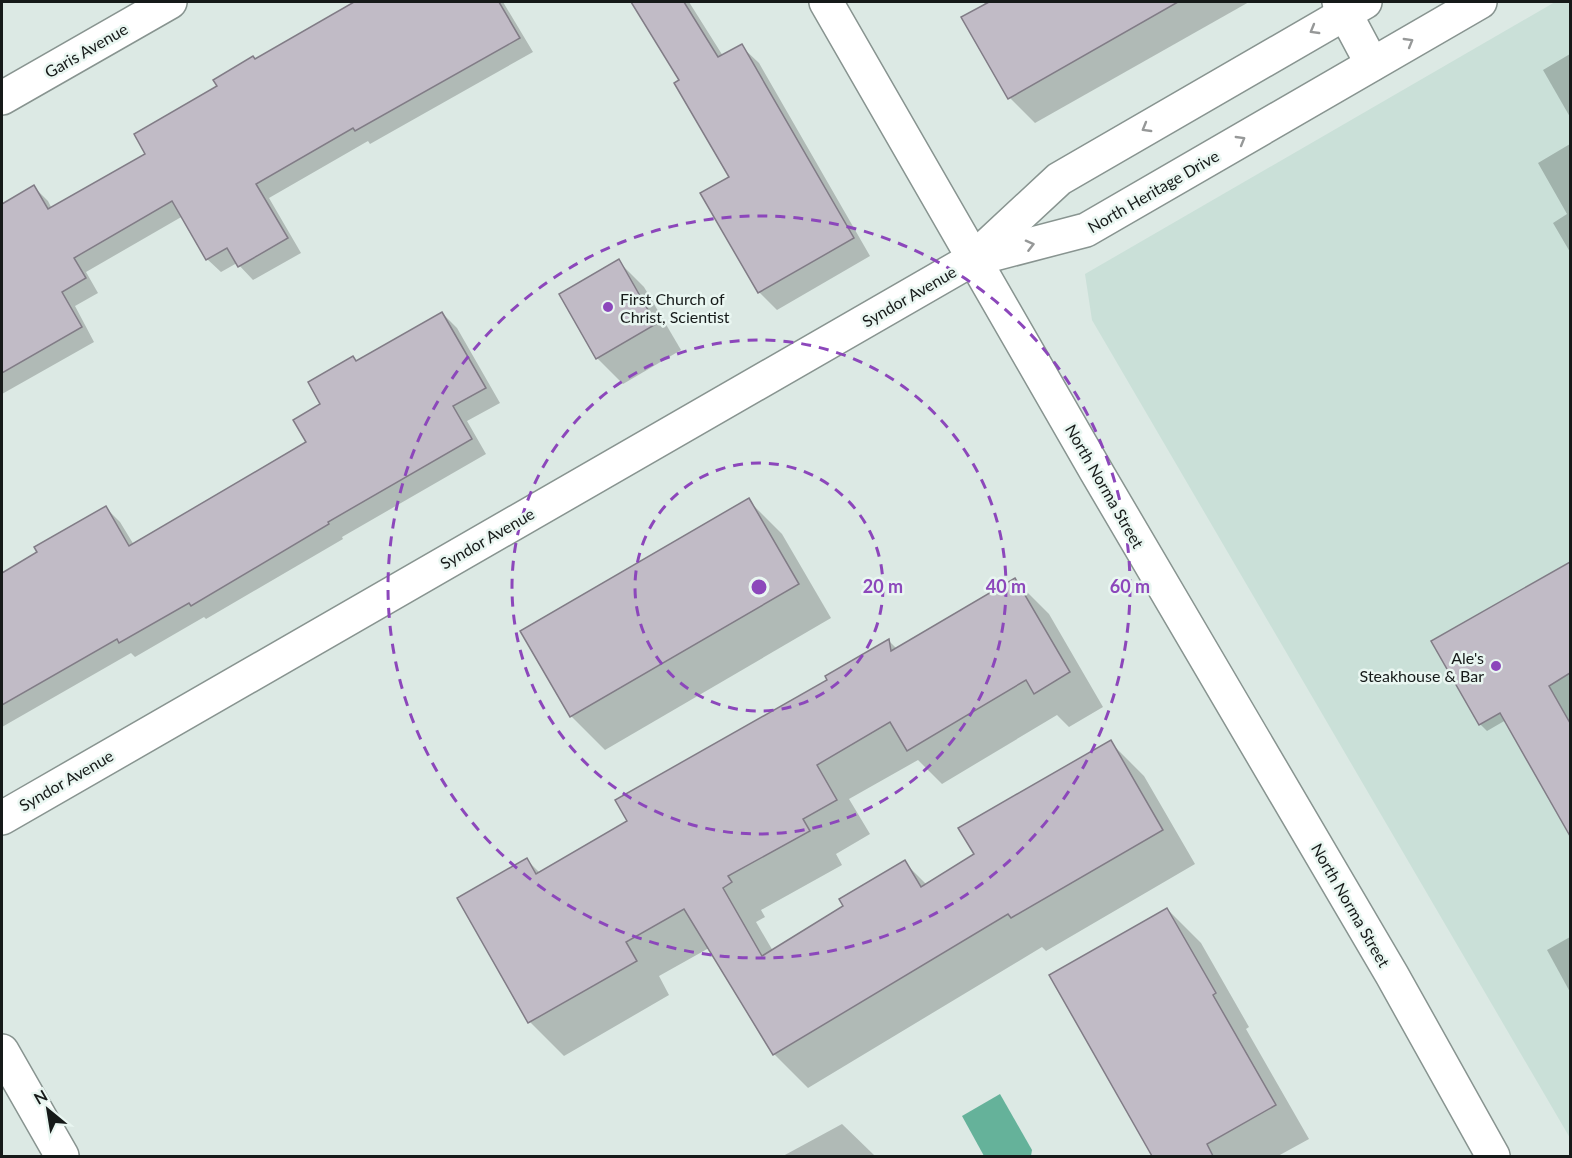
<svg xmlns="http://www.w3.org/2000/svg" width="1572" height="1158" font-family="Lato,sans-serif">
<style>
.built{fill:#cae0d8}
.water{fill:#65b29a}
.shadow{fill:#0003}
.building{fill:#c1bbc6;stroke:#817c86;stroke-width:1.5}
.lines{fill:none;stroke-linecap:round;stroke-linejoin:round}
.street-casing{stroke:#889490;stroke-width:36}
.secondary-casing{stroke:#889490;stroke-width:36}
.street{stroke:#fff;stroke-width:33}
.secondary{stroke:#fff;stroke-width:33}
.oneway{stroke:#969898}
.ring{fill:none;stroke:#8c47bb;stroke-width:3;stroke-dasharray:10 8}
.poi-dot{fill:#8c47bb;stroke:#e9f6f1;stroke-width:2}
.labels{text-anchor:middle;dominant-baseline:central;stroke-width:5;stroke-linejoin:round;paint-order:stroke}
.street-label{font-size:16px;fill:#161a19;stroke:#e9f6f1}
.poi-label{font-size:16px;fill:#161a19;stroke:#e9f6f1;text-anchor:start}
.centre{fill:#8c47bb;stroke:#e9f6f1;stroke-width:3}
.ring-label{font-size:18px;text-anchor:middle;font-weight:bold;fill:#8c47bb;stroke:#e9f6f1;stroke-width:5;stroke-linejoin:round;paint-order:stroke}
</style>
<rect width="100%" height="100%" fill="#dce9e4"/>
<path class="built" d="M1555,2H1570V1138L1092,320L1085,274Z"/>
<path class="water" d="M1000,1094L1032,1150L1031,1156H984L962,1116Z"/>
<g class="shadow">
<path d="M357,2H503L533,52L370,144L368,141L269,198L301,253L253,280L237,263L221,272L207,259L183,216L86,272L98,293L75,306L94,342L2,394V205L34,187L48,201L52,209L147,155L219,87L255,60Z"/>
<path d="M629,2H689L723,56L741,46L759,63L870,256L777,310L759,292L731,177L681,80L633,3Z"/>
<path d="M984,2H1249L1035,123L1010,98Z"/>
<path d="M1570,54V117L1543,70Z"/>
<path d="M1570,144V252L1553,223L1567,214L1538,163Z"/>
<path d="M618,261L644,287L681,350L623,384L597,358Z"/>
<path d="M442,313L457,328L500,403L467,421L486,454L342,537L343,539L206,619L204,617L135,657L131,653L2,727V575L39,553L106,508L120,522L134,545L308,443L322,405L353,358L357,362Z"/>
<path d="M748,500L782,534L831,618L605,750L571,716L522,632Z"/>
<path d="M1570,564V833L1506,720L1487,731L1480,724L1434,642Z"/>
<path d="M1015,580L1049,614L1103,707L1069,727L1057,715L942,784L918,760L849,799L870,834L836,854L842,865L761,910L765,917L756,922L773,951L845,907L904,862L927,885L976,854L1110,742L1144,776L1195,864L1046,951L1042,947L808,1088L774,1054L709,948L659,976L669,995L564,1056L530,1022L459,899L527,860L540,873L629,822L829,681L889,641L897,649Z"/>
<path d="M1167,909L1201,943L1249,1027L1246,1029L1309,1139L1278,1156H1153L1051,976Z"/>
<path d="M1570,937V992L1547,950Z"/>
<path d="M842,1124L875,1156H783Z"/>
</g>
<g class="building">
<path d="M354,2H499L520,38L355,131L353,128L256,184L288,238L238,267L227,248L206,260L172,201L74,258L86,278L62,292L82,327L2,373V204L34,185L48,209L145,154L134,134L217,86L213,80L253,56L255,59Z"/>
<path d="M631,2H684L718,57L742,44L854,238L758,293L700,193L729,177L674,83L679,80Z"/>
<path d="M989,2H1178L1008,99L961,17Z"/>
<path d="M619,259L656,324L596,359L559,294Z"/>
<path d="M442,312L486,388L453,406L472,439L328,522L329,524L191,606L189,603L119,643L117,639L2,705V573L37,552L34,547L106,506L129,546L306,442L293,420L320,404L308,382L353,356L356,361Z"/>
<path d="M749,498L799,584L570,717L520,631Z"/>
<path d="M1570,562V673L1549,686L1570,723V836L1500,713L1479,725L1431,641Z"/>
<path d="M1015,578L1070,672L1034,694L1026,680L907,751L890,722L817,765L837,800L803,819L810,831L728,876L732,882L723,888L762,956L843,906L839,899L905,860L921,887L974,854L958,828L1111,740L1163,830L1011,918L1008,914L773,1055L684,909L626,942L637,961L528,1023L457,898L527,858L536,874L627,821L615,800L827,680L825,676L889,639L891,651Z"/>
<path d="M1167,908L1216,993L1213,995L1276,1105L1207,1144L1213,1156H1152L1049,975Z"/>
</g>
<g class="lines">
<g class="street-casing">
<g id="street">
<path d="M1339,2L1372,64"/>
<path d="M2,98L170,2"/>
<path d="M975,259L1086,230L1480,2"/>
<path d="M2,818L973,259L1059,179L1365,2"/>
<path d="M2,1051L62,1156"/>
</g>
</g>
<g class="secondary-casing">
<path id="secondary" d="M826,2L1096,471L1392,975L1493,1156"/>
</g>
<use href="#street" class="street"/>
<use href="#secondary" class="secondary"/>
</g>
<defs><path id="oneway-chevron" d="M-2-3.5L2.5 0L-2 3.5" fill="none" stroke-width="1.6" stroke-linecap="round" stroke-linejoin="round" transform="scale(1.5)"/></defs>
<g class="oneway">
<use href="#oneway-chevron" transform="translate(1314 30) rotate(150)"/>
<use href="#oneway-chevron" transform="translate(1409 42) rotate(-30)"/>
<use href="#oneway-chevron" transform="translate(1146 128) rotate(150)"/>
<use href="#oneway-chevron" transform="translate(1241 140) rotate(-30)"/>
<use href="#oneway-chevron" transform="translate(1030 245) rotate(-14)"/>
</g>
<g class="ring">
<circle cx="759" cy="587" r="124"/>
<circle cx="759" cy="587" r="247"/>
<circle cx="759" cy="587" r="371"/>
</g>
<g class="poi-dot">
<circle cx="608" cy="307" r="6"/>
<circle cx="1496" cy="666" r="6"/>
</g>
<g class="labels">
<g class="street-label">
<text transform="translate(86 50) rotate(-30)">Garis Avenue</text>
<text transform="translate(1153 191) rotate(-30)">North Heritage Drive</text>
<text transform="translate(909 296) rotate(-30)">Syndor Avenue</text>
<text transform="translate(1105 486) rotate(60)">North Norma Street</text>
<text transform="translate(487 538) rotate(-30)">Syndor Avenue</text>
<text transform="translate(66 780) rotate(-30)">Syndor Avenue</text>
<text transform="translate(1351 905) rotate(60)">North Norma Street</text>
</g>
<g class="poi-label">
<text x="620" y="298">First Church of<tspan x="620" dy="18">Christ, Scientist</tspan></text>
<text x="1484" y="657" text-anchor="end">Ale's<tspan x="1484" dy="18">Steakhouse &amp; Bar</tspan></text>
</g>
</g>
<circle cx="759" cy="587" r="9" class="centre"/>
<g class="ring-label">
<text x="883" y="593">20 m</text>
<text x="1006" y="593">40 m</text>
<text x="1130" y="593">60 m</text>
</g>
<rect width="1572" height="1158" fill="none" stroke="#161a19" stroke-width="6"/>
<g transform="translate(48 1110) rotate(330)" stroke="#e9f6f1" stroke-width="4.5" paint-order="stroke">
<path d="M0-4.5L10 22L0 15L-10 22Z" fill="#161a19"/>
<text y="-9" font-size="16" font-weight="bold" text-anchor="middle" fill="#161a19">N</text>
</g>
</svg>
